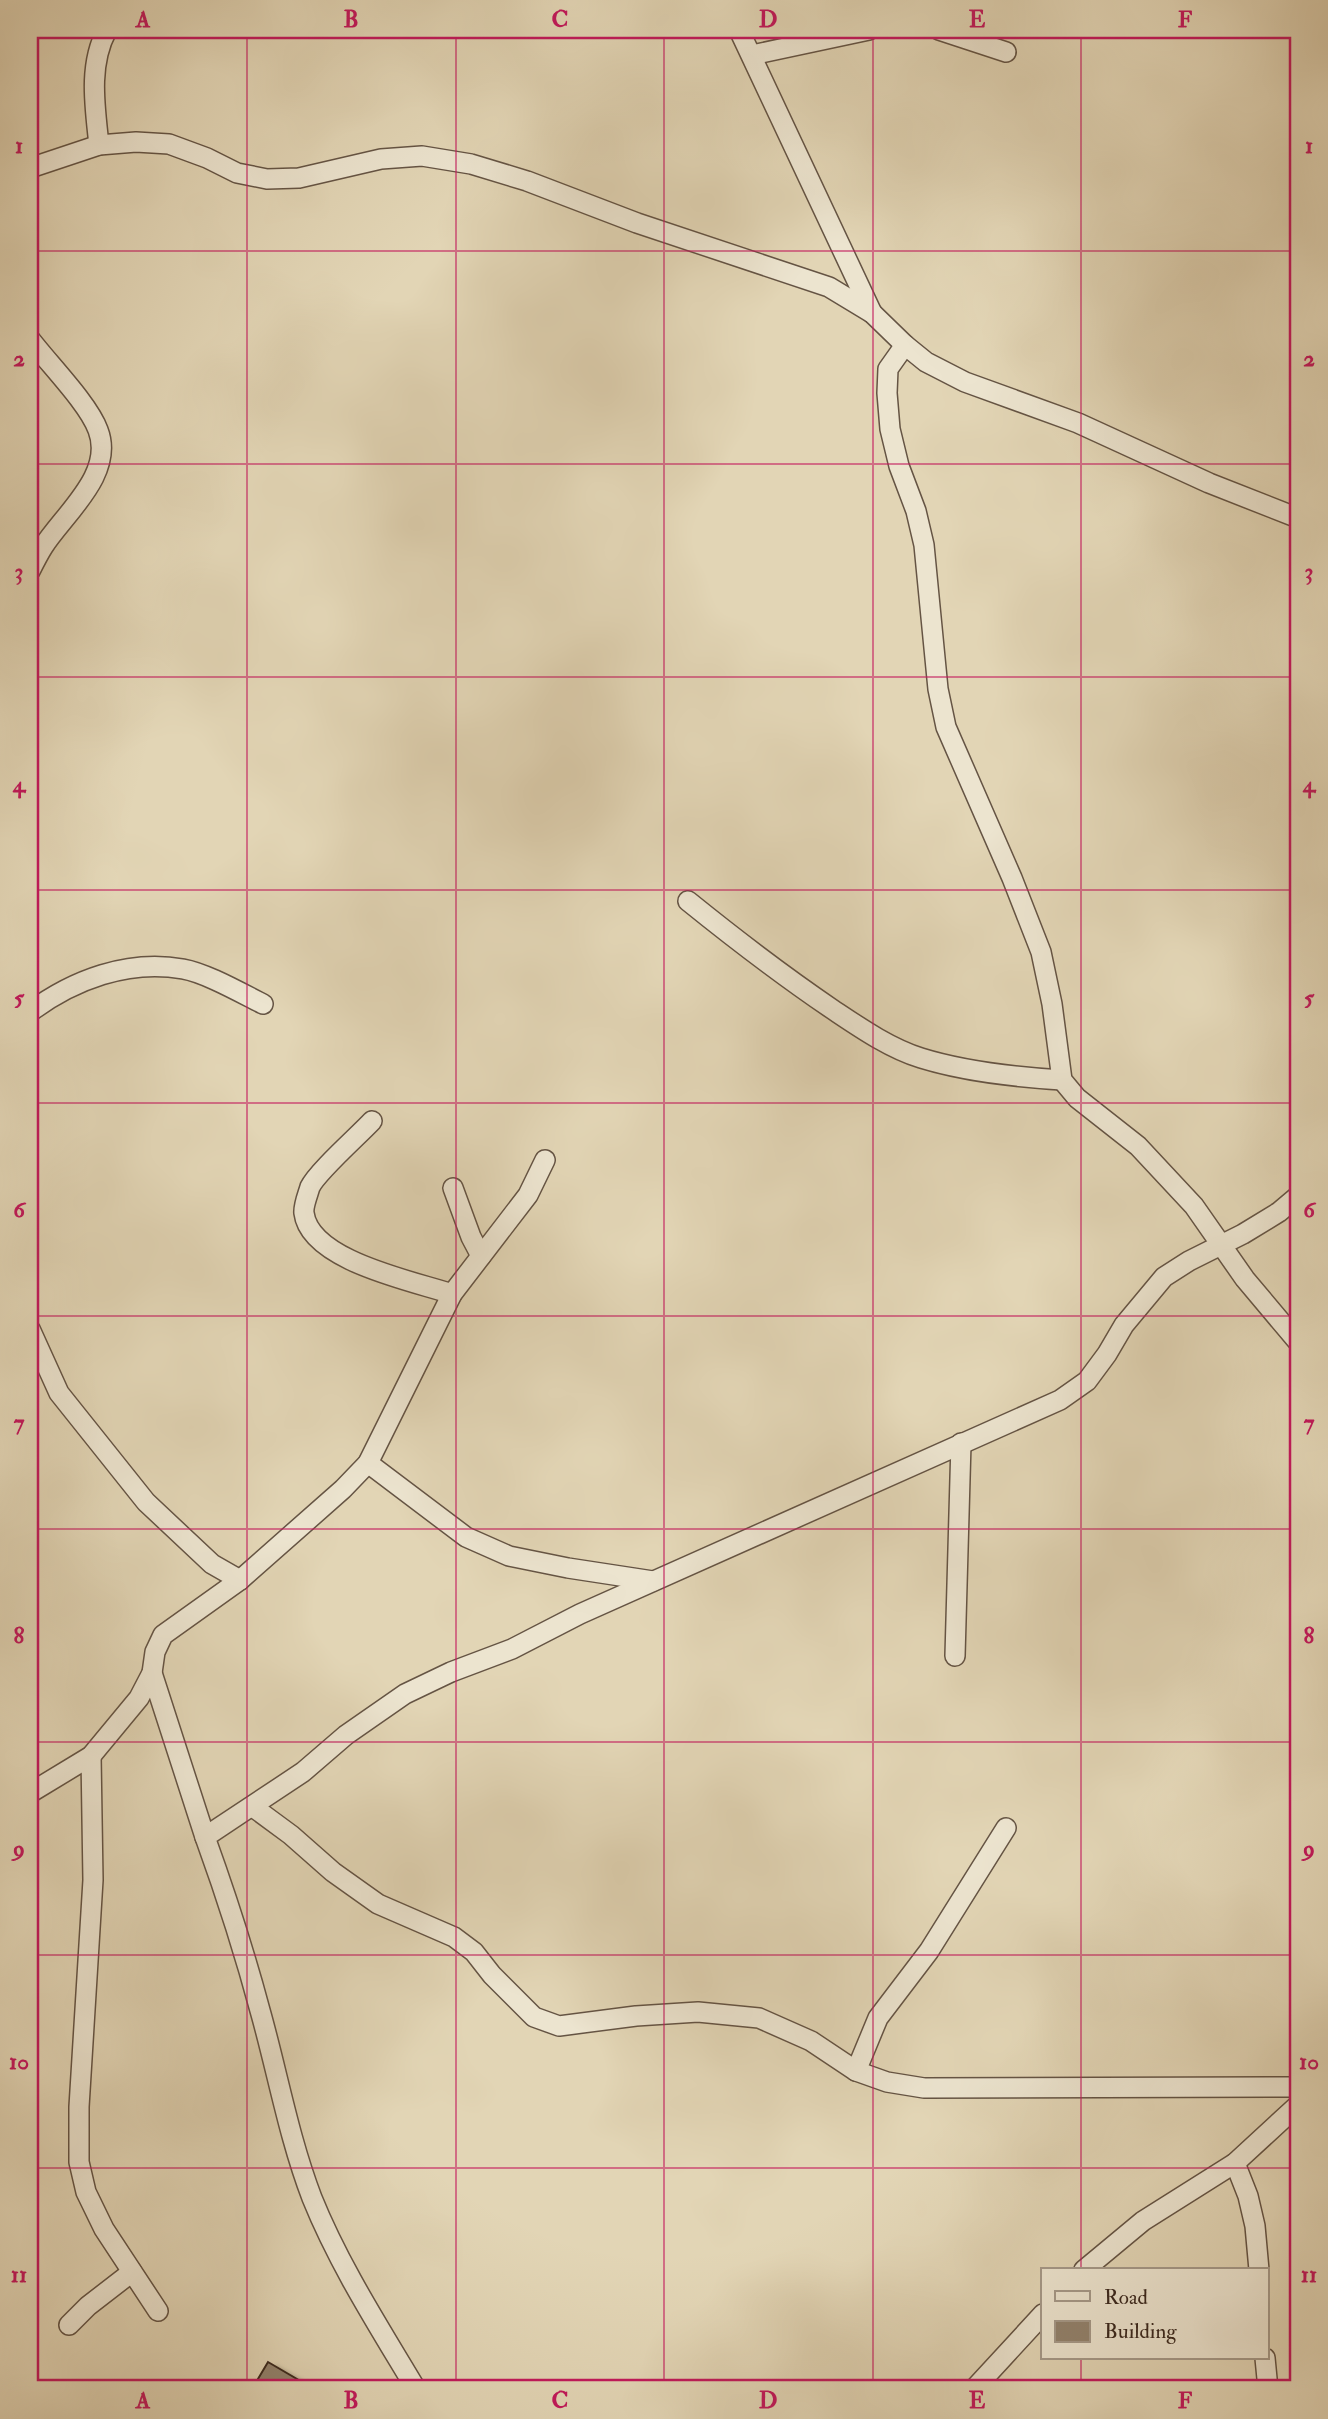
<svg xmlns="http://www.w3.org/2000/svg" width="1328" height="2419" font-family="'IM FELL Double Pica',serif">
<style>
.building{fill:#92826d;stroke:#3b291f;stroke-width:2;filter:url(#shadow)}
.lines{fill:none;stroke-linecap:round;stroke-linejoin:round}
.street-casing{stroke:#655444;stroke-width:22}
.street{stroke:#ece4cf;stroke-width:19}
.grid{fill:none;stroke:#c2185b;stroke-width:2;stroke-opacity:0.55}
.neatline{fill:none;stroke:#c2185b;stroke-width:2.5}
.grid-label{font-size:23px;text-anchor:middle;font-weight:bold;fill:#c2185b}
</style>
<defs>
<filter id="shadow"><feDropShadow dx="8" dy="4.5" stdDeviation="2" flood-color="#0004"/></filter>
</defs>
<rect width="100%" height="100%" fill="#e2d5b5"/>
<filter id="stains"><feTurbulence type="fractalNoise" baseFrequency=".00286" numOctaves="4"/><feColorMatrix values="0 0 0 0 .2 0 0 0 0 .09 0 0 0 0 .02 0 0 0 .5 -.17"/></filter>
<radialGradient id="worn" r=".72"><stop offset=".6" stop-color="#630" stop-opacity="0"/><stop offset="1" stop-color="#630" stop-opacity=".3"/></radialGradient>
<path class="building" d="M268,2362L314,2389H252Z"/>
<g class="lines">
<g class="street-casing">
<g id="street">
<path d="M739,30L872,313"/>
<path d="M939,30L1006,52"/>
<path d="M752,55L869,30"/>
<path d="M99,145C95,107 88,65 107,30"/>
<path d="M30,168L99,145L136,142L169,144L207,158L237,173L267,179L299,178L381,159L422,156L471,164L527,181L637,223L829,287L872,313L905,345L926,362L965,382L1078,423L1209,483L1298,518"/>
<path d="M30,339C48,363 88,403 98,430C115,474 64,514 43,547C38,555 34,563 30,571"/>
<path d="M905,345L888,369L887,393L890,429L899,466L916,511L924,545L938,689L946,727L1012,878L1041,952L1052,1004L1062,1080L1077,1098L1138,1146L1194,1206L1245,1279L1298,1342"/>
<path d="M688,901C735,939 782,975 832,1009C859,1027 889,1048 921,1058C966,1072 1015,1077 1062,1080"/>
<path d="M30,1012C73,980 128,959 183,969C206,973 241,993 263,1004"/>
<path d="M372,1121C359,1135 317,1172 310,1187C308,1194 303,1206 304,1213C310,1261 413,1281 452,1294"/>
<path d="M453,1188L471,1237L481,1256"/>
<path d="M30,1329L59,1393L146,1502L212,1564L240,1580"/>
<path d="M368,1463L466,1537L509,1556L568,1568L653,1581"/>
<path d="M955,1656L961,1443"/>
<path d="M152,1673L205,1837"/>
<path d="M91,1756L93,1880L79,2107V2162L86,2192L104,2229L158,2311"/>
<path d="M30,1793L91,1756L139,1698L152,1673L155,1652L163,1635L240,1580L343,1489L368,1463L452,1294L528,1195L545,1160"/>
<path d="M253,1807L291,1835L333,1872L378,1904L454,1937L474,1952L492,1975L534,2017L559,2026L636,2016L698,2012L759,2018L811,2041L856,2071L887,2082L924,2088L1298,2087"/>
<path d="M856,2071L878,2018L929,1951L1006,1828"/>
<path d="M1235,2163L1248,2196L1255,2226L1259,2270"/>
<path d="M1084,2270L1143,2221L1235,2163L1298,2105"/>
<path d="M69,2325L88,2306L132,2272"/>
<path d="M1265,2358L1268,2389"/>
<path d="M416,2389C379,2327 339,2265 312,2198C289,2138 278,2075 261,2014C245,1954 226,1895 205,1837L303,1772L346,1735L405,1694L451,1672L512,1649L580,1614L1060,1400L1087,1381L1107,1354L1124,1325L1164,1277L1189,1261L1243,1234L1279,1212L1298,1196"/>
<path d="M974,2389L1043,2314"/>
</g>
</g>
<use href="#street" class="street"/>
</g>
<path class="grid" d="M247,30V2389M456,30V2389M664,30V2389M873,30V2389M1081,30V2270M30,251H1298M30,464H1298M30,677H1298M30,890H1298M30,1103H1298M30,1316H1298M30,1529H1298M30,1742H1298M30,1955H1298M30,2168H1298M1081,2358V2389"/>
<rect width="1328" height="2419" fill="none" stroke="#e2d5b5" stroke-width="77"/>
<rect x="1041" y="2268" width="228" height="91" fill="#ece4cf" stroke="#a59989" stroke-width="2"/>
<rect x="1055" y="2291" width="35" height="10" fill="#ece4cf" stroke="#a59989" stroke-width="2"/>
<text x="1104" y="2304" font-size="21" fill="#3b291f">Road</text>
<rect x="1055" y="2321" width="35" height="21" fill="#92826d" stroke="#a59989" stroke-width="2"/>
<text x="1104" y="2338" font-size="21" fill="#3b291f">Building</text>
<rect x="38" y="38" width="1252" height="2342" class="neatline"/>
<g class="grid-label">
<text x="143" y="27">A</text>
<text x="351" y="27">B</text>
<text x="560" y="27">C</text>
<text x="768" y="27">D</text>
<text x="977" y="27">E</text>
<text x="1185" y="27">F</text>
<text x="19" y="153">1</text>
<text x="1309" y="153">1</text>
<text x="19" y="366">2</text>
<text x="1309" y="366">2</text>
<text x="19" y="579">3</text>
<text x="1309" y="579">3</text>
<text x="19" y="792">4</text>
<text x="1309" y="792">4</text>
<text x="19" y="1005">5</text>
<text x="1309" y="1005">5</text>
<text x="19" y="1217">6</text>
<text x="1309" y="1217">6</text>
<text x="19" y="1430">7</text>
<text x="1309" y="1430">7</text>
<text x="19" y="1643">8</text>
<text x="1309" y="1643">8</text>
<text x="19" y="1856">9</text>
<text x="1309" y="1856">9</text>
<text x="19" y="2069">10</text>
<text x="1309" y="2069">10</text>
<text x="19" y="2282">11</text>
<text x="1309" y="2282">11</text>
<text x="143" y="2408">A</text>
<text x="351" y="2408">B</text>
<text x="560" y="2408">C</text>
<text x="768" y="2408">D</text>
<text x="977" y="2408">E</text>
<text x="1185" y="2408">F</text>
</g>
<rect width="100%" height="100%" filter="url(#stains)"/>
<rect width="100%" height="100%" fill="url(#worn)"/>
</svg>
